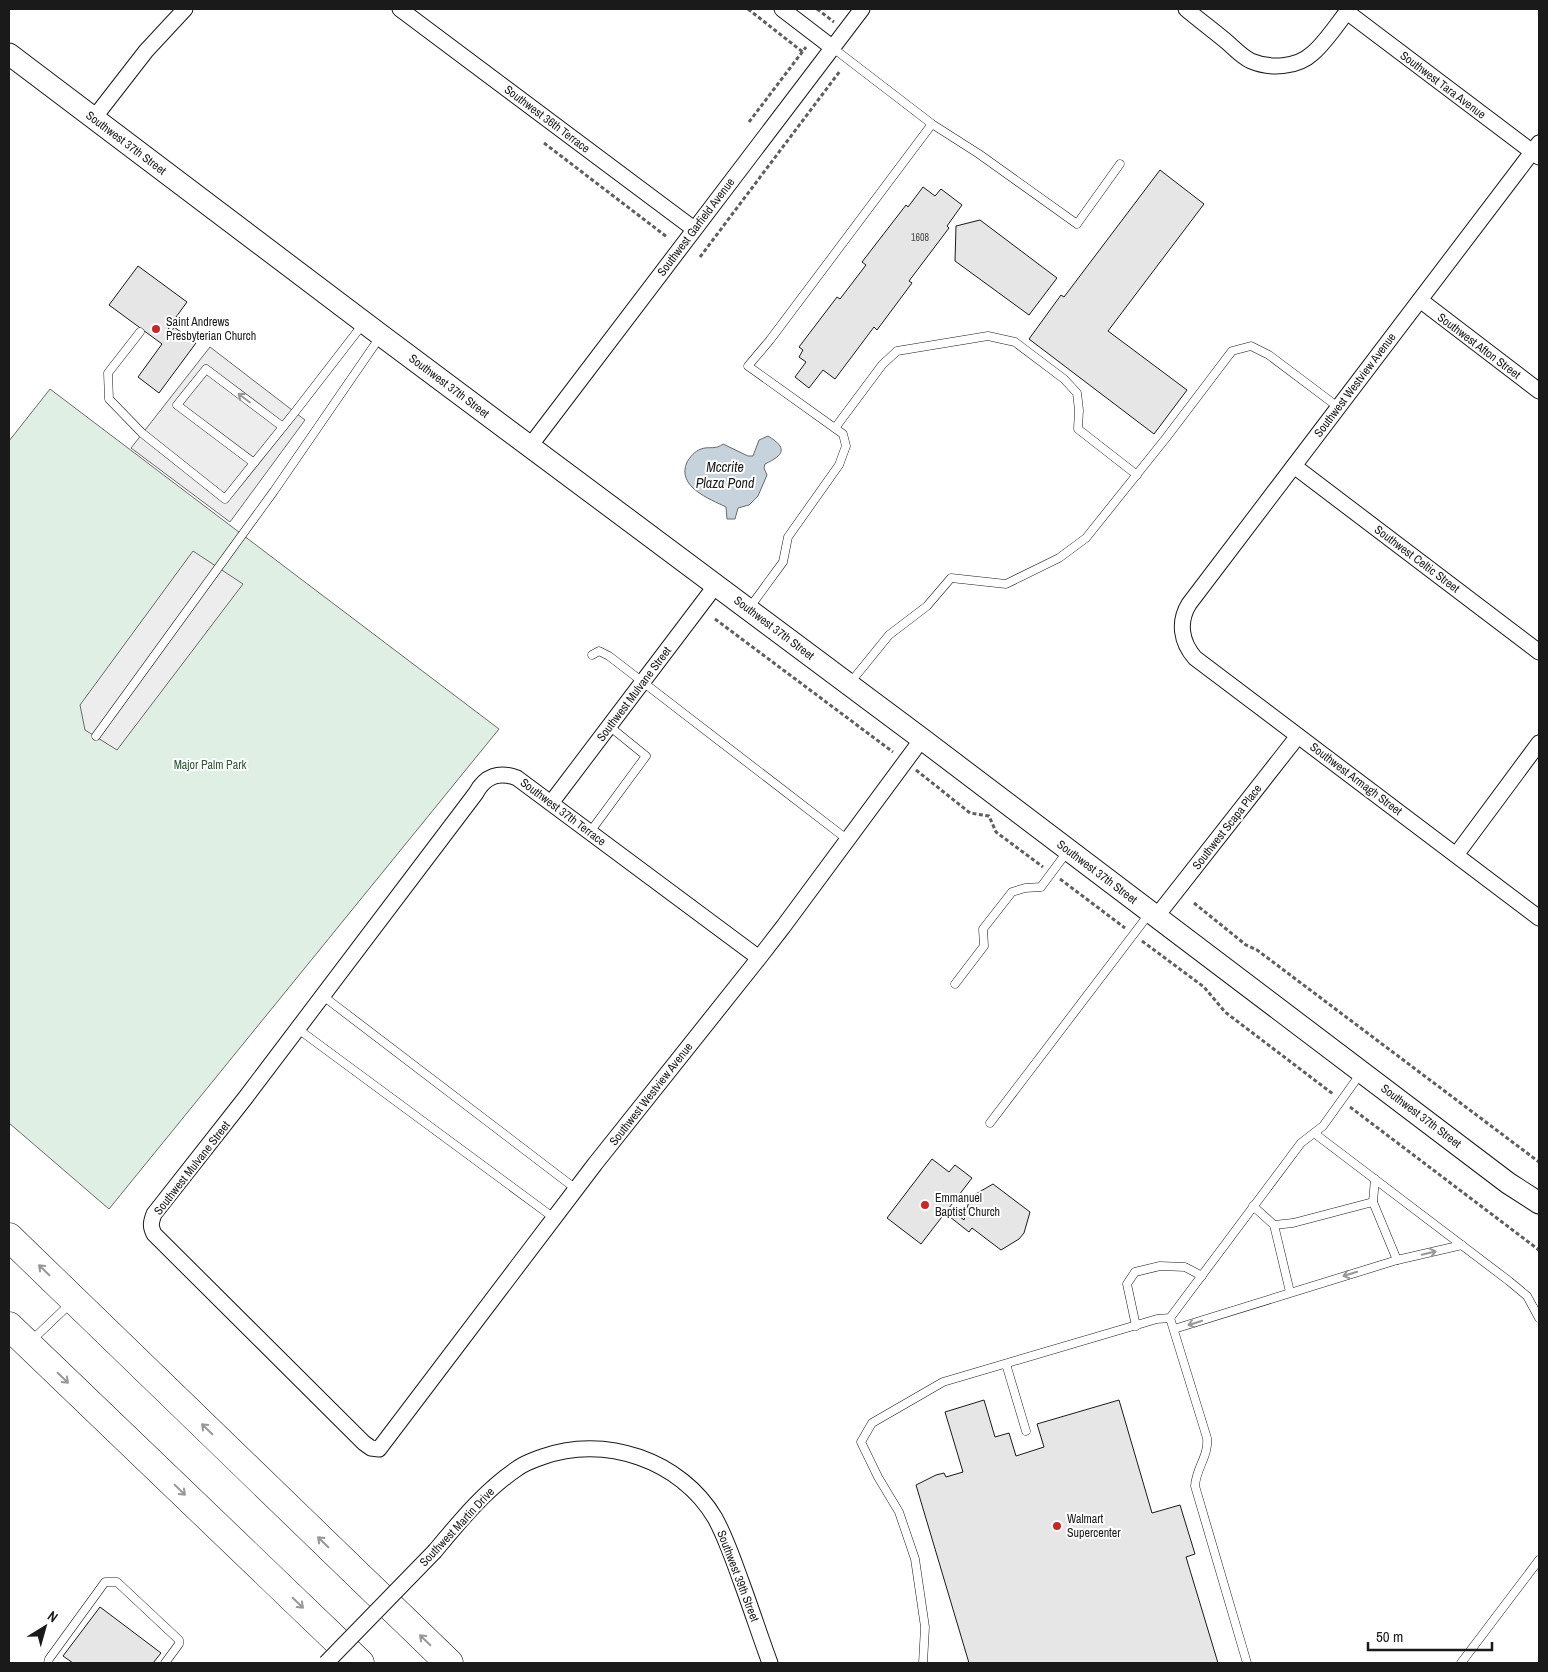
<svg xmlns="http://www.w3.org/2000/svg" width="1548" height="1672" font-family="'Archivo Narrow',sans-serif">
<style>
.green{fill:#e0efe3;stroke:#6a6a6a}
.parking{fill:#ededed;stroke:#6a6a6a}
.water{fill:#c6d2dc;stroke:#6a6a6a}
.building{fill:#e6e6e6;stroke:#1a1a1a}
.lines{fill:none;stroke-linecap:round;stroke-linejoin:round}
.service-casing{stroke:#1a1a1a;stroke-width:9}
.minor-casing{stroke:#1a1a1a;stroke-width:17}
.secondary-casing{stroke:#1a1a1a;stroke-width:23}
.motorway-casing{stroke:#1a1a1a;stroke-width:29}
.path{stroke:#5f5f5f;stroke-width:3;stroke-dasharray:4 2.5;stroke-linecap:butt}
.service{stroke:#fff;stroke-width:8}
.minor{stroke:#fff;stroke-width:15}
.secondary{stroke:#fff;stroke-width:21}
.motorway{stroke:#fff;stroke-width:28}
.minor-bridge-casing{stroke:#1a1a1a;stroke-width:17;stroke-linecap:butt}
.minor-bridge{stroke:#fff;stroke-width:15}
.oneway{stroke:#989898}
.poi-dot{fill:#c62828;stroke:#fff;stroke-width:2}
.labels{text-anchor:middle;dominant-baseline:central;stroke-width:4;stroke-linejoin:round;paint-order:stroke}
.number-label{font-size:10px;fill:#4d4d4d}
.street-label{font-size:12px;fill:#1a1a1a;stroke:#fff}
.poi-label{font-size:12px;fill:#1a1a1a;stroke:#fff;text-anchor:start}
.park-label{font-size:12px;fill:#2b5a34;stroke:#fff}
.water-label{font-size:14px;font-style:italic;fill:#1a1a1a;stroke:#fff}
</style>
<rect width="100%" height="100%" fill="#fff"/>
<path class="green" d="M50,389L499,729L109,1209L9,1123V441Z"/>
<g class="parking">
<path d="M210,347L305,420L230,522L131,448Z"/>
<path d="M193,551L243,584L117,750L85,730L80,705Z"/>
</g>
<path class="water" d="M768,436C788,448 784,455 765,464L764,468L767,475L758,496L749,505L738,508L735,519H727L726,507C710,499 676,487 687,462C690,457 695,451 701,449C709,446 716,450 723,444L748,456H753L759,440Z"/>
<g class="building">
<path d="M1160,170L1204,204L1108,331L1187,390L1154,434L1029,339L1061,295L1064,297Z"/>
<path d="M923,187L935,196L941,189L962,205L947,226L949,228L909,281L912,283L877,330L874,327L835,379L823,370L809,388L795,377L806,362L799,357L803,350L799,347L837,297L840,299L866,265L862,262L906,205L908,207Z"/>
<path d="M980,220L1057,278L1029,315L955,261L956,226Z"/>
<path d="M138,266L187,302L168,328L172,331L174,327L196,343L159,393L138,377L162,344L109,305Z"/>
<path d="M932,1159L949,1172L955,1165L972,1178L949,1208L964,1220L969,1201L974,1195L993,1184L1030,1212L1024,1233L1019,1239L1001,1250L972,1228L969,1232L945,1213L921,1244L887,1218Z"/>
<path d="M984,1400L995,1437L1009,1433L1016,1456L1044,1447L1037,1424L1119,1400L1152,1513L1180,1505L1195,1554L1186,1557L1218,1663H969L916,1485L936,1475L944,1473L946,1477L963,1472L945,1412Z"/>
<path d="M100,1607L161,1653L153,1663H73L63,1656Z"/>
</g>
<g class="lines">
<g class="service-casing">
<g id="service">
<path d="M833,48L932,124L979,154L1077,224L1120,164"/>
<path d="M140,332L108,373L109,399L142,433L225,499L295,412L363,324"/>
<path d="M835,428L882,365L897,351L988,336L1015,342L1064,379L1077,393L1079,410L1078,429L1137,475"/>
<path d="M254,463L177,405L206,369L283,427"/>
<path d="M750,607L783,562L788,537L839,465L846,446L843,434L748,366L770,340L932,124"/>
<path d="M592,655L599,651L609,656L848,840"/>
<path d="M850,683L889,635L927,606L951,578L1006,584L1059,558L1086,538L1166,438L1232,351L1251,346L1269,355L1338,407"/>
<path d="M96,736L274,491L380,337"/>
<path d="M590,832L646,756L609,726"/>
<path d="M955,984L984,946L983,929L1012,892L1025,888L1041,887L1067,852"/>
<path d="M323,996L576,1189"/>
<path d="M298,1029L554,1218"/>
<path d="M990,1123L1149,914"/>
<path d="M1314,1133L1509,1281L1527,1296L1539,1318"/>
<path d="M1375,1179L1373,1202L1397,1260"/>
<path d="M1253,1206L1274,1225L1290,1292"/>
<path d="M1274,1225L1293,1223L1373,1202"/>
<path d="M1170,1318L1207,1438C1209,1456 1196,1468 1195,1486L1247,1663"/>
<path d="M1136,1326L1127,1284L1135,1272L1160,1266L1185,1267L1202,1276"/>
<path d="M1174,1329L1397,1260L1462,1245"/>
<path d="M31,1341L71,1303"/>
<path d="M1006,1364L1026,1431"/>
<path d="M48,1663L49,1659L105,1582H117L179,1640V1644L165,1663"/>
<path d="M923,1663L925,1627L915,1559L899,1512L878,1477L861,1442L872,1423L943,1382L1157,1319L1170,1318L1301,1143L1323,1126L1361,1073"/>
<path d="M1461,1663L1539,1560"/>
</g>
</g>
<g class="minor-casing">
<g id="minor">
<path d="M400,9L694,229"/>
<path d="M782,9L833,48"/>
<path d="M1186,9C1199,20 1214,31 1227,42C1235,49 1242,57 1251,61C1270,69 1297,68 1313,53C1325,43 1339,22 1349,9"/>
<path d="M1347,12L1539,157"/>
<path d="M94,118L146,51L185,9"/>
<path d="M1539,143L1189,604C1178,622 1181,642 1195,658L1539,918"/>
<path d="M1420,300L1539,391"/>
<path d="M530,446L862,9"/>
<path d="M1294,466L1539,652"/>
<path d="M551,803L716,585"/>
<path d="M1456,855L1539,743"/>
<path d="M1156,917L1298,736"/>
<path d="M759,958L517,778C499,771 485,776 476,793L246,1097L154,1214C151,1222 150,1226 154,1234L364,1443L371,1448L379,1449L595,1164L759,958L783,927L922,739"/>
<path d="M435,1551C460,1521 485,1490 518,1468C525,1463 534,1460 542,1457C604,1434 681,1460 715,1518C726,1538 733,1559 741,1581C751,1608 760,1636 770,1663"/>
</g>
</g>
<g class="secondary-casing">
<path id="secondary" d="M9,54L382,336L922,739L1508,1183L1539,1203"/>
</g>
<g class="motorway-casing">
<g id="motorway">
<path d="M9,1237L449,1663"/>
<path d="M9,1326L360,1663"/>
</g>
</g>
<g class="path">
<path d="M748,9L804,53"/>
<path d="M817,9L834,22"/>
<path d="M749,122L806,47"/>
<path d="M544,143L667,237"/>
<path d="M700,257L840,71"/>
<path d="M715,619L893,752"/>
<path d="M916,770L970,813L989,816L996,832L1043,867"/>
<path d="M1060,879L1125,928"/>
<path d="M1194,903L1246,945L1257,950L1539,1162"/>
<path d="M1142,941L1204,987L1225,1012L1333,1094"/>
<path d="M1350,1107L1539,1250"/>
</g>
<use href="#service" class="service"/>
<use href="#minor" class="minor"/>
<use href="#secondary" class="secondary"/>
<use href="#motorway" class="motorway"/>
<g class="minor-bridge-casing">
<path id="minor-bridge" d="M326,1663L435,1551"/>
</g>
<use href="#minor-bridge" class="minor-bridge"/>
</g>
<defs><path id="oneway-shaft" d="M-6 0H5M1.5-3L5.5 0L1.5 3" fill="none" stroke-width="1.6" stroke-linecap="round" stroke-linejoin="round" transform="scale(1.25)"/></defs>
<g class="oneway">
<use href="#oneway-shaft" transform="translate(244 398) rotate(-143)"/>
<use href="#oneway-shaft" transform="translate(1429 1253) rotate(-13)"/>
<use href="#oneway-shaft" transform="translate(44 1270) rotate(-136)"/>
<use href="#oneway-shaft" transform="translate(1350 1274) rotate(163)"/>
<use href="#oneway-shaft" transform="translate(1195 1323) rotate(162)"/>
<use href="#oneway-shaft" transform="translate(63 1378) rotate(44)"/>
<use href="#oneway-shaft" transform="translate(207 1429) rotate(-136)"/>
<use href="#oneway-shaft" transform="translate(180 1490) rotate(44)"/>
<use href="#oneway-shaft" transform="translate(323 1542) rotate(-136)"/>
<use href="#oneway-shaft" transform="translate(298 1603) rotate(44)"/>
<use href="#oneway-shaft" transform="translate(425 1640) rotate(-136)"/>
</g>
<g class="poi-dot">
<circle cx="156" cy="329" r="5"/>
<circle cx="925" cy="1205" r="5"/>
<circle cx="1057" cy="1526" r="5"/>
</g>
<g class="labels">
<g class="number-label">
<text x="920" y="237">1608</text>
</g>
<g class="street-label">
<text transform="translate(1443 85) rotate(37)">Southwest Tara Avenue</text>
<text transform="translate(547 119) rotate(37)">Southwest 36th Terrace</text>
<text transform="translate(126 143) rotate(37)">Southwest 37th Street</text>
<text transform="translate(696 227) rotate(-53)">Southwest Garfield Avenue</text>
<text transform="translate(1479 346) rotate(37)">Southwest Afton Street</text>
<text transform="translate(1355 385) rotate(-53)">Southwest Westview Avenue</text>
<text transform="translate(449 386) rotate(37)">Southwest 37th Street</text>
<text transform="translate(1417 559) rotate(37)">Southwest Celtic Street</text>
<text transform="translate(774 628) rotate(37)">Southwest 37th Street</text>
<text transform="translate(634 694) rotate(-53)">Southwest Mulvane Street</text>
<text transform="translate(1356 779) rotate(37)">Southwest Armagh Street</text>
<text transform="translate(563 812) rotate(37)">Southwest 37th Terrace</text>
<text transform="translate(1227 827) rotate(-52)">Southwest Scapa Place</text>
<text transform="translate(1097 872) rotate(37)">Southwest 37th Street</text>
<text transform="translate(651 1094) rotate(-52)">Southwest Westview Avenue</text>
<text transform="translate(1421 1116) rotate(37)">Southwest 37th Street</text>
<text transform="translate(192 1168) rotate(-52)">Southwest Mulvane Street</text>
<text transform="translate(457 1527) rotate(-47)">Southwest Martin Drive</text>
<text transform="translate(738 1576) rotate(69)">Southwest 39th Street</text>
</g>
<g class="poi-label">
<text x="166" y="322">Saint Andrews<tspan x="166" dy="14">Presbyterian Church</tspan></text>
<text x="935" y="1198">Emmanuel<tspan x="935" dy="14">Baptist Church</tspan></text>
<text x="1067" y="1519">Walmart<tspan x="1067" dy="14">Supercenter</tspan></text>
</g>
<g class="park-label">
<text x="210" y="765">Major Palm Park</text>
</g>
<g class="water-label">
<text x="725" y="467">Mccrite<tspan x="725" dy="16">Plaza Pond</tspan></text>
</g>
</g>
<rect width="1548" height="1672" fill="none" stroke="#1a1a1a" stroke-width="20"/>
<g transform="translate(45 1627) rotate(37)" stroke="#ffffff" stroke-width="4" paint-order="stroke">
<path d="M0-4L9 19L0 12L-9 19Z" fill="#1a1a1a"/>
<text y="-8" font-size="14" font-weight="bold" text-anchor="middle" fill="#1a1a1a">N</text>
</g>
<path d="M1368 1642v8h124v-8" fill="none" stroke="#1a1a1a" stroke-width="2.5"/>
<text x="1376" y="1642" font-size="15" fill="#1a1a1a" stroke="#ffffff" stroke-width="4" paint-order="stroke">50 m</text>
</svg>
